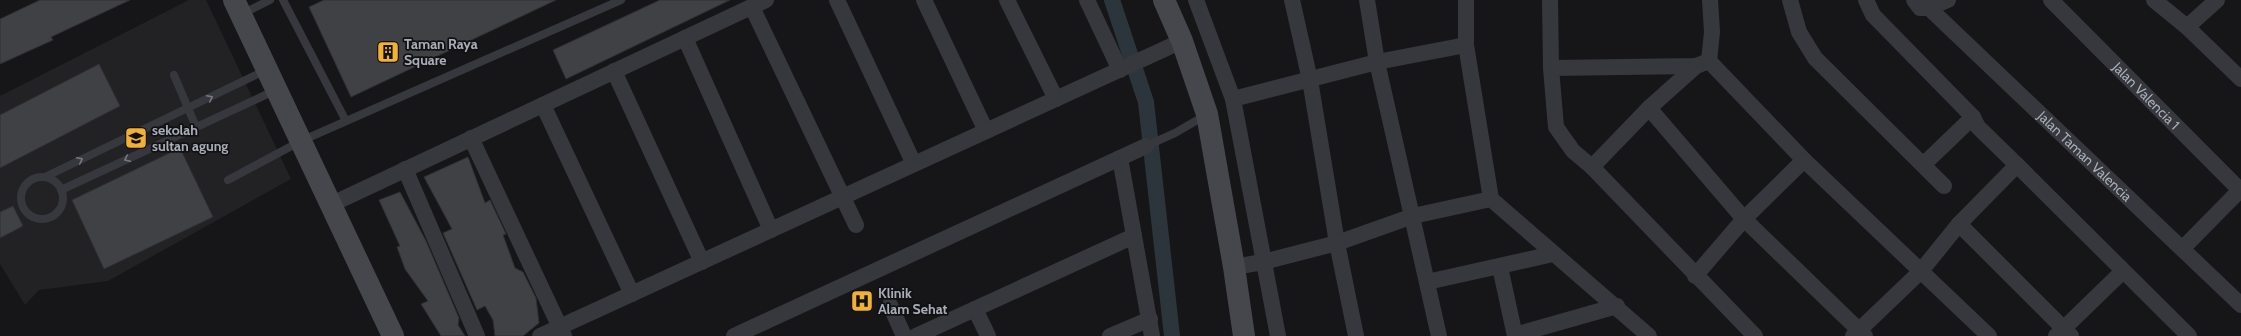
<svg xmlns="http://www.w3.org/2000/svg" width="2241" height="336" font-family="Cabin,sans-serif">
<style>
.built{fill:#222225}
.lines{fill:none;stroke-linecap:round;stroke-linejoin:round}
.canal{stroke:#2c353c;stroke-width:16}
.building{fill:#404145;stroke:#303034}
.lane{stroke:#37383d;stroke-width:8}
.street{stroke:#37383d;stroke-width:16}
.secondary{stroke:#45474d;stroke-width:22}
.oneway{stroke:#757881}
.labels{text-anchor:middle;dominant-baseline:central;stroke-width:3.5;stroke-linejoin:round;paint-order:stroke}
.poi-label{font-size:14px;font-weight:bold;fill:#a8adb8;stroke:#111113;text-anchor:start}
.street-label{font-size:14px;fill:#a8adb8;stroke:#111113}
</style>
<rect width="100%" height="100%" fill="#161618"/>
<path class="built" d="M189,0H206L291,179L108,281L39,290L25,305L0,264V96Z"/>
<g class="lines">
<path class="canal" d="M1112,0L1146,102L1172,336"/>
</g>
<g class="building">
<path d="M40,0H130L51,37L53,40L0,64V19Z"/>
<path d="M324,0H556L351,97L309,7Z"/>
<path d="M660,0H730L566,79L553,50Z"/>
<path d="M99,64L120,106L0,168V115Z"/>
<path d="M180,148L213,217L104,269L72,200Z"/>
<path d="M468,157L485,203L490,200L506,234L503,235L515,268L523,272L536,298L539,323L523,336H495L493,320L485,306L477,310L443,233L452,229L424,177Z"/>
<path d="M400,192L426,241L459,318L458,325L465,336H441L421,304L428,301L405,269L397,247L400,246L379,200Z"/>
<path d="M13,206L23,226L0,238V212Z"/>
</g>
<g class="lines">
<g class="lane">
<path d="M283,0L346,121"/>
<path d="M242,14L270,0"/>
<path d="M174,75L196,127"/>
<path d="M1146,146L1175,133L1206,115"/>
<path d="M45,177L266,70"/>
<circle cx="42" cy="198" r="21"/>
<path d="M228,180L301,141L621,0"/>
<path d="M61,190L276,90"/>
</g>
<g class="street">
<path d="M837,0L914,164"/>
<path d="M924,0L986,131"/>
<path d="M1007,0L1056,99"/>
<path d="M1087,0L1120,70"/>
<path d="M1196,0L1233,99L1278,336"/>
<path d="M1292,0L1310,80L1337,243L1356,336"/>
<path d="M1367,0L1377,62L1439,336"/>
<path d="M1466,0V45L1491,199L1649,336"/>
<path d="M1550,0L1551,68L1556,127L1573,151L1592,167L1755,336"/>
<path d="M1710,0L1712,32L1709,61L1804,160L1989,336"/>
<path d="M1790,0L1799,32L1815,58L1944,186"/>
<path d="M1914,0L1920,8H1929L1948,0"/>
<path id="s1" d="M2051,0L2241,191"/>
<path d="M2154,0L2187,27L2241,79"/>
<path d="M752,7L856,225"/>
<path id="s2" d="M1929,8L2241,305"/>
<path d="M2187,27L2217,0"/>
<path d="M685,38L771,230"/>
<path d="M1551,68L1696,66L1709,61"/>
<path d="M614,71L702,262"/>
<path d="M1233,99L1377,62L1466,45"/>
<path d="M543,105L632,294"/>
<path d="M1649,108L1744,219L1865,336"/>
<path d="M471,138L564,336"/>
<path d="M1120,158L1152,336"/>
<path d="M1923,165L1973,117"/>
<path d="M2017,165L2189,336"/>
<path d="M1592,167L1649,108L1696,66"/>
<path d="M405,169L477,336"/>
<path d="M332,204L766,0"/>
<path d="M1959,224L2071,336"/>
<path d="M2183,248L2241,189"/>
<path d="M1234,267L1263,262L1337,243L1413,216L1491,199"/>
<path d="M1500,267L1515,336"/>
<path d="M1695,276L1744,219L1804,160"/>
<path d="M1427,282L1553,254"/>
<path d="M890,305L904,336"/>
<path d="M975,309L988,336"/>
<path d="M1515,335L1617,306"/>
<path d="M540,336L1182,41"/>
<path d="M734,336L1146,146"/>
<path d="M916,336L1134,236"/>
<path d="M1110,336L1150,319"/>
<path d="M1853,336L1921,271L1959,224L2017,165L1978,127L1973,117L1873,15L1866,0"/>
<path d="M2056,336L2123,271"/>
</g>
<g class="secondary">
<path d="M234,0L393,336"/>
<path d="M1164,0L1182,41L1207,114L1234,267L1244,336"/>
</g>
</g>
<defs><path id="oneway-chevron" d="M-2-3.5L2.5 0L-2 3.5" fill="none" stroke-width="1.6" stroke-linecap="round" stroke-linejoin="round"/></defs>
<g class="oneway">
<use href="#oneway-chevron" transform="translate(210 98) rotate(-26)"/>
<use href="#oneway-chevron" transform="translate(127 159) rotate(155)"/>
<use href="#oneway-chevron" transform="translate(80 160) rotate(-26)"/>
</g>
<defs>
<g id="building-square" transform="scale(1.15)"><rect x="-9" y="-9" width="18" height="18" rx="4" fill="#f2b134" stroke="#111113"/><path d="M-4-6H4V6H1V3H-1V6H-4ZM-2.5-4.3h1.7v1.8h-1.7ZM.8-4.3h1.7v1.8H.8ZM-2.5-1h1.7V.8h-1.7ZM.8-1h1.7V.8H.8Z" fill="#111"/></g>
<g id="school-square" transform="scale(1.15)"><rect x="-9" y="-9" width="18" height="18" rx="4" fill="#f2b134" stroke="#111113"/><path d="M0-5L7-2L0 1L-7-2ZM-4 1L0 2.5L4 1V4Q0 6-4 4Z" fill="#111"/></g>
<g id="hospital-square" transform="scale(1.15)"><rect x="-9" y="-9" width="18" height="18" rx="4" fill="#f2b134" stroke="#111113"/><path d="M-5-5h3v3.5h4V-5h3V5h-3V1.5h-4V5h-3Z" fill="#111"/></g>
</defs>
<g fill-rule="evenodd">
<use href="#building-square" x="388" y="52"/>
<use href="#school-square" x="136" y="138"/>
<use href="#hospital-square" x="862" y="301"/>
</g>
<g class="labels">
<g class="poi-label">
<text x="404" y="44">Taman Raya<tspan x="404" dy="16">Square</tspan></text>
<text x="152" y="130">sekolah<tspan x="152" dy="16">sultan agung</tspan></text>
<text x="878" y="293">Klinik<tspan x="878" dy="16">Alam Sehat</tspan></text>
</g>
<g class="street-label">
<text stroke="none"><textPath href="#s1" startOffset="135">Jalan Valencia 1</textPath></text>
<text stroke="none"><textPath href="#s2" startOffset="215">Jalan Taman Valencia</textPath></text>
</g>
</g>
</svg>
